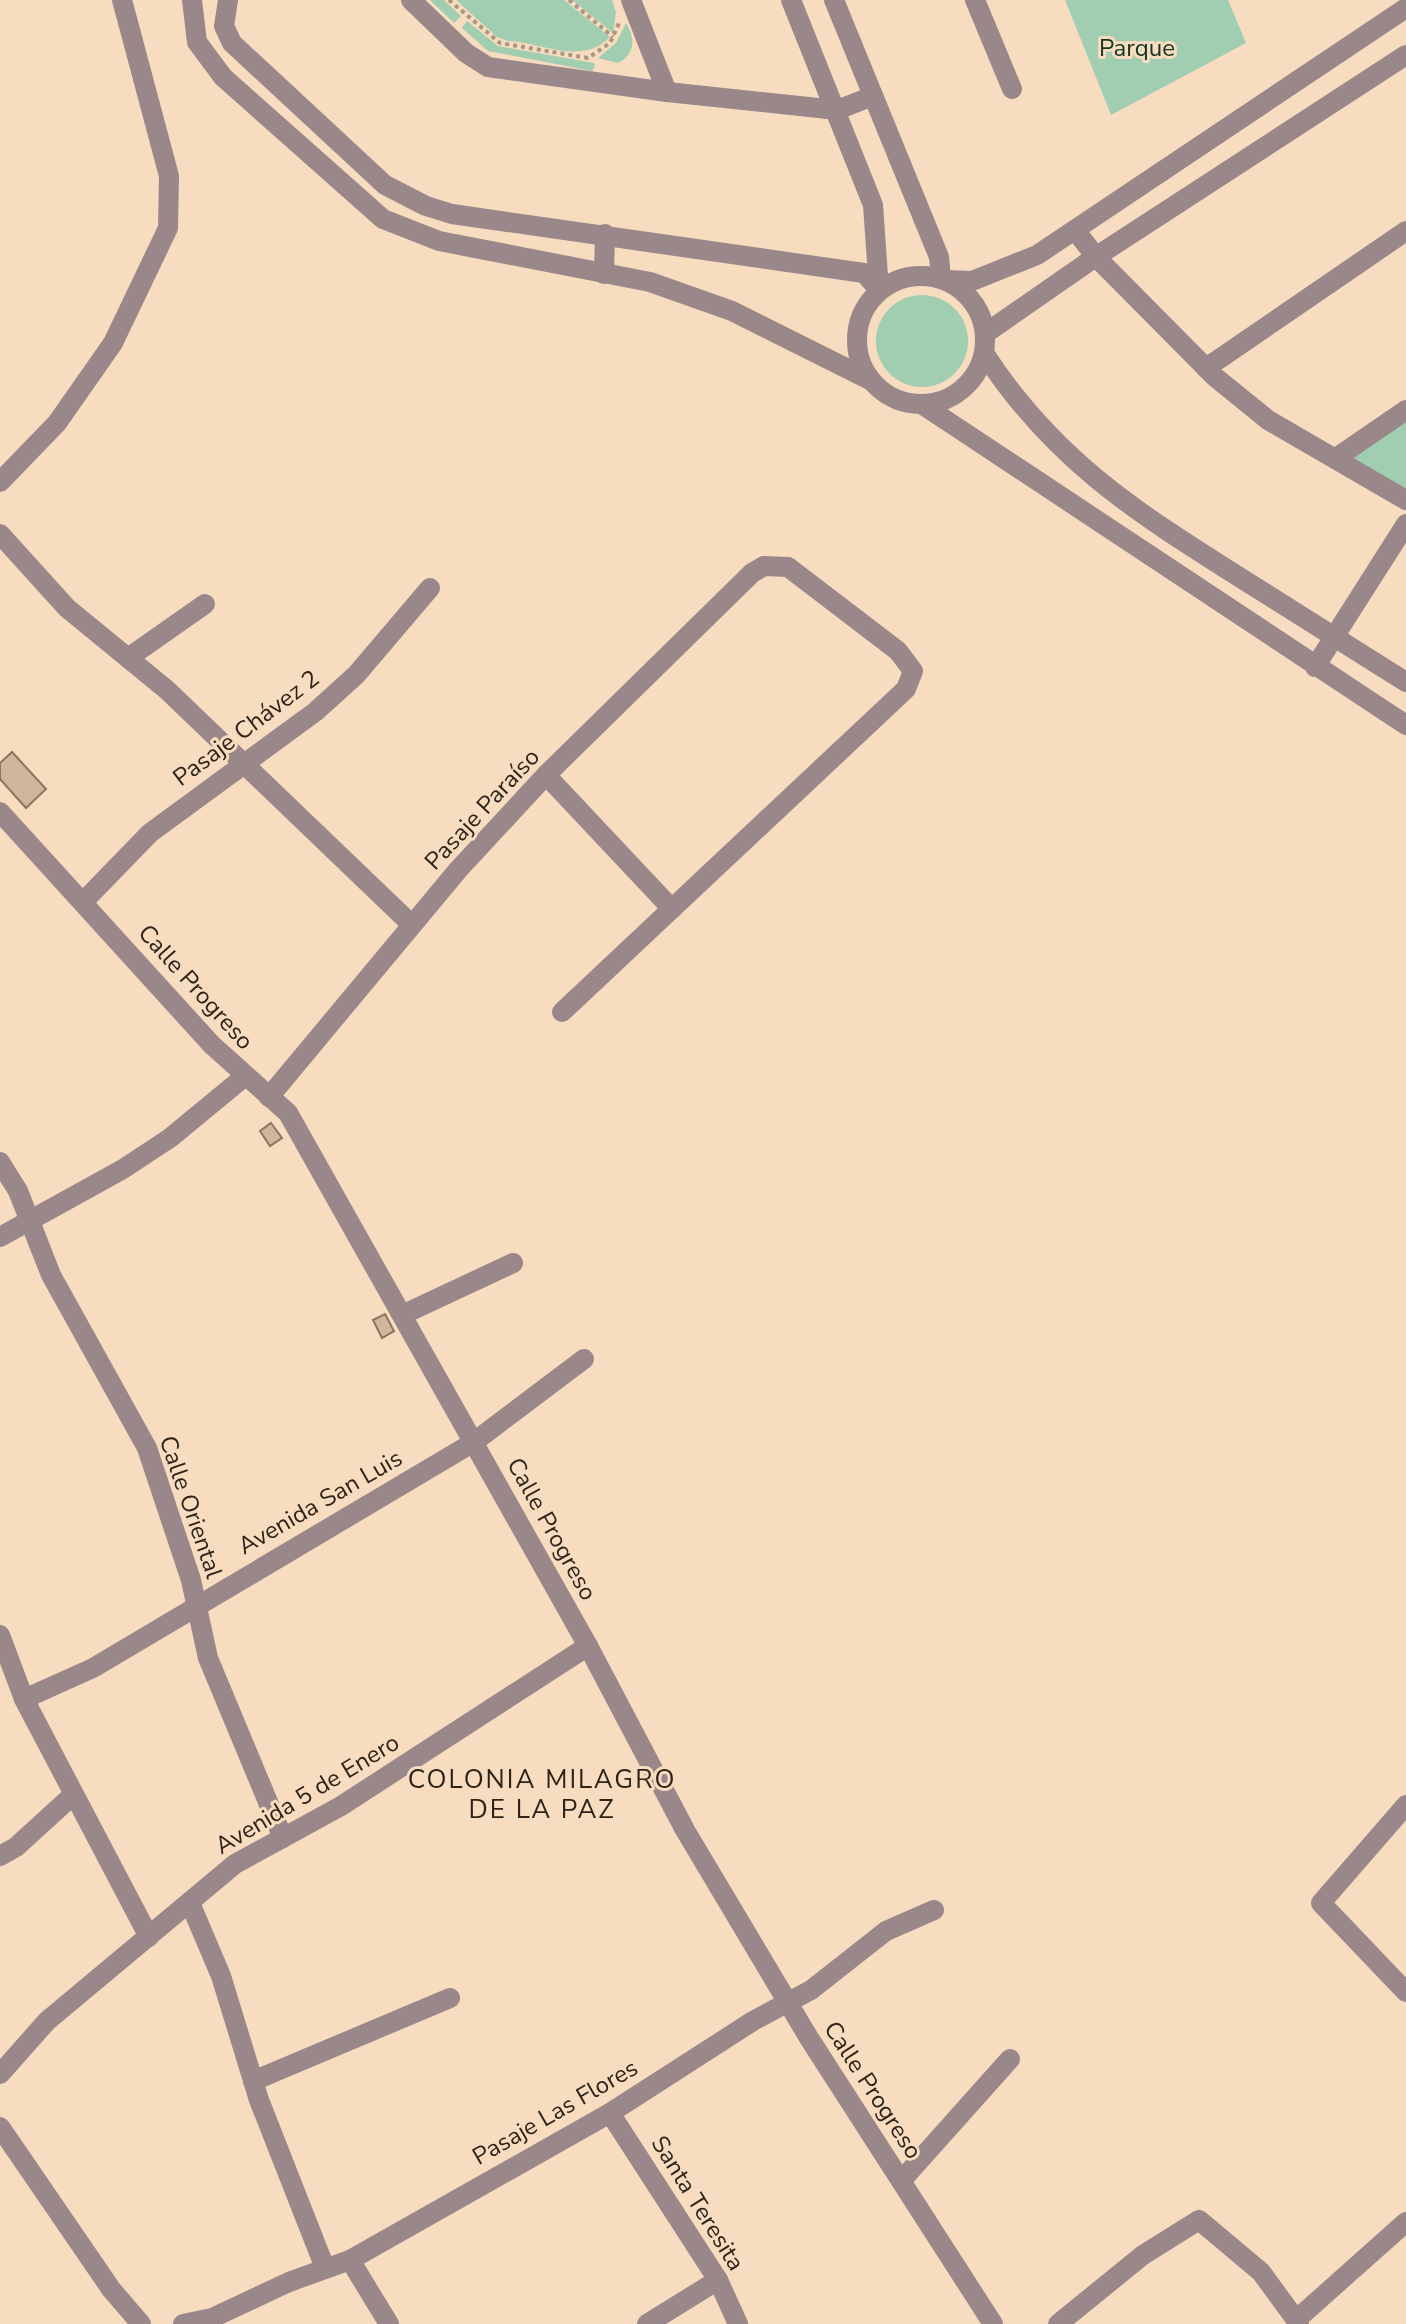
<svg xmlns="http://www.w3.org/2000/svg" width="1406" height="2324" font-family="'Nunito Sans',sans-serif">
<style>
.green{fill:#a1cdb1}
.building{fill:#d0b69b;stroke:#8d755b;stroke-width:2}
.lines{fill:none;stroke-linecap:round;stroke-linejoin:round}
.path{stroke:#ab9781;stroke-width:4;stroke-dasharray:4 4;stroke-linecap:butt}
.minor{stroke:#99878a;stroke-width:20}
.labels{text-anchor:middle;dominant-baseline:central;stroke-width:6;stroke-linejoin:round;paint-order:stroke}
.park-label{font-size:24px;fill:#133523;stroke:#f7dcbf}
.street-label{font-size:24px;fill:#2d2319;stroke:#f7dcbf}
.neighbourhood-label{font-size:26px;letter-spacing:2px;fill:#2d2319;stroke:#f7dcbf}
</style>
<rect width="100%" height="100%" fill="#f7dcbf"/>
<g class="green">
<path d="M430,0H444L461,16L454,23Z"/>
<path d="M456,0H564L610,37C582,66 544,43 508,41L497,37Z"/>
<path d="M572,0H612L616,12L613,33Z"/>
<path d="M1065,0H1228L1246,43L1111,115Z"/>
<path d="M467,21L498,46L594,63L595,66L592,71L488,51L462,28Z"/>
<path d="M626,23C636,40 635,54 618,63L598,58L616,43Z"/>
<circle cx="922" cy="341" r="46"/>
<path d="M1406,410V503L1336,458Z"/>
</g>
<g class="building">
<path d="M12,752L46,789L26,808L0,779V763Z"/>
<path d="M271,1123L282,1138L270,1146L260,1131Z"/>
<path d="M385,1314L394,1331L382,1338L373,1320Z"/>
</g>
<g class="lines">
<g class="path">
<path d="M449,0L500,43L588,58L610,43L619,23"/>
<path d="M569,0L613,37"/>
</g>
<g class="minor">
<path d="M192,0L197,42L223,77L383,219L439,241L650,282L732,311L870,380"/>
<path d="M228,0L224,26L232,43L385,185L426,206L452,214L864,273L879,290"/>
<path d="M411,0L466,53L488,67L667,92L837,110L873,96"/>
<path d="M631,0L667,92"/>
<path d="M791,0L873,205L879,290"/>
<path d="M834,0L939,257L941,279"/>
<path d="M975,0L1012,89"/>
<path d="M1075,230L1096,257L1215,377L1268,420L1406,500"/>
<path d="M604,274L605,234"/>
<circle cx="921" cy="340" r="64"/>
<path d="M945,280L972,281L1037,255L1406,8"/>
<path d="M986,333L1091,260L1406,55"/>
<path d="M984,353C1052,458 1133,510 1236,575C1293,611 1349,646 1406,682"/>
<path d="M1206,368L1406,231"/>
<path d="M923,405L1406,725"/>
<path d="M1336,458L1406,410"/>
<path d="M0,482L57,423L113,343L168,228L169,176L122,0"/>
<path d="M0,534L67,608L167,690L412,925"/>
<path d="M128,658L205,604"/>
<path d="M1315,667L1406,524"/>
<path d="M546,775L672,909"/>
<path d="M0,812L212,1045L288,1113L588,1646L685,1830L809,2038L993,2324"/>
<path d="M84,901L150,833L315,712L356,675L430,588"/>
<path d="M269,1097L458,870L546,775L752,573L764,566L788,567L898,651L913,671L906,689L562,1012"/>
<path d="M0,1162L18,1191L51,1275L147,1448L191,1580L208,1658L283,1838"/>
<path d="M0,1237L123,1169L170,1138L244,1077"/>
<path d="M402,1315L513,1263"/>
<path d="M0,1635L24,1699L149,1937"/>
<path d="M24,1699L93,1668L474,1442L584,1359"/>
<path d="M1406,1805L1321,1903L1406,1992"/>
<path d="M0,1856L16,1847L73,1795"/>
<path d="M190,1903L221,1976L259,2100L325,2268"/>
<path d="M0,2074L47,2021L235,1864L341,1806L588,1646"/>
<path d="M253,2081L450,1998"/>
<path d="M610,2113L718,2280L738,2324"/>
<path d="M0,2127L111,2289L141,2324"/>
<path d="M901,2181L1010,2059"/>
<path d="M350,2260L389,2324"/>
<path d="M1296,2320L1406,2222"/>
<path d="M183,2324L212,2318L289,2282L350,2260L610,2113L753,2021L811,1990L886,1931L934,1910"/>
<path d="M647,2324L718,2280"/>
<path d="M1058,2324L1143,2255L1199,2220L1261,2272L1299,2324"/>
</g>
</g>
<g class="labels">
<g class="park-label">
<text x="1137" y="48">Parque</text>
</g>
<g class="street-label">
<text transform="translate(246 728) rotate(-37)">Pasaje Chávez 2</text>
<text transform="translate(482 809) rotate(-47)">Pasaje Paraíso</text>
<text transform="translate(196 987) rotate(48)">Calle Progreso</text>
<text transform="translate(320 1502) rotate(-30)">Avenida San Luis</text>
<text transform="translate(191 1507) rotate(71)">Calle Oriental</text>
<text transform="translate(552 1529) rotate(61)">Calle Progreso</text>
<text transform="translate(307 1794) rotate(-31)">Avenida 5 de Enero</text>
<text transform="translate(873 2090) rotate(57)">Calle Progreso</text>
<text transform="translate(555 2112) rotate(-30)">Pasaje Las Flores</text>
<text transform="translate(698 2203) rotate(58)">Santa Teresita</text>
</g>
<g class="neighbourhood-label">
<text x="542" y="1779">COLONIA MILAGRO<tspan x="542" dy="30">DE LA PAZ</tspan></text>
</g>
</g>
</svg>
